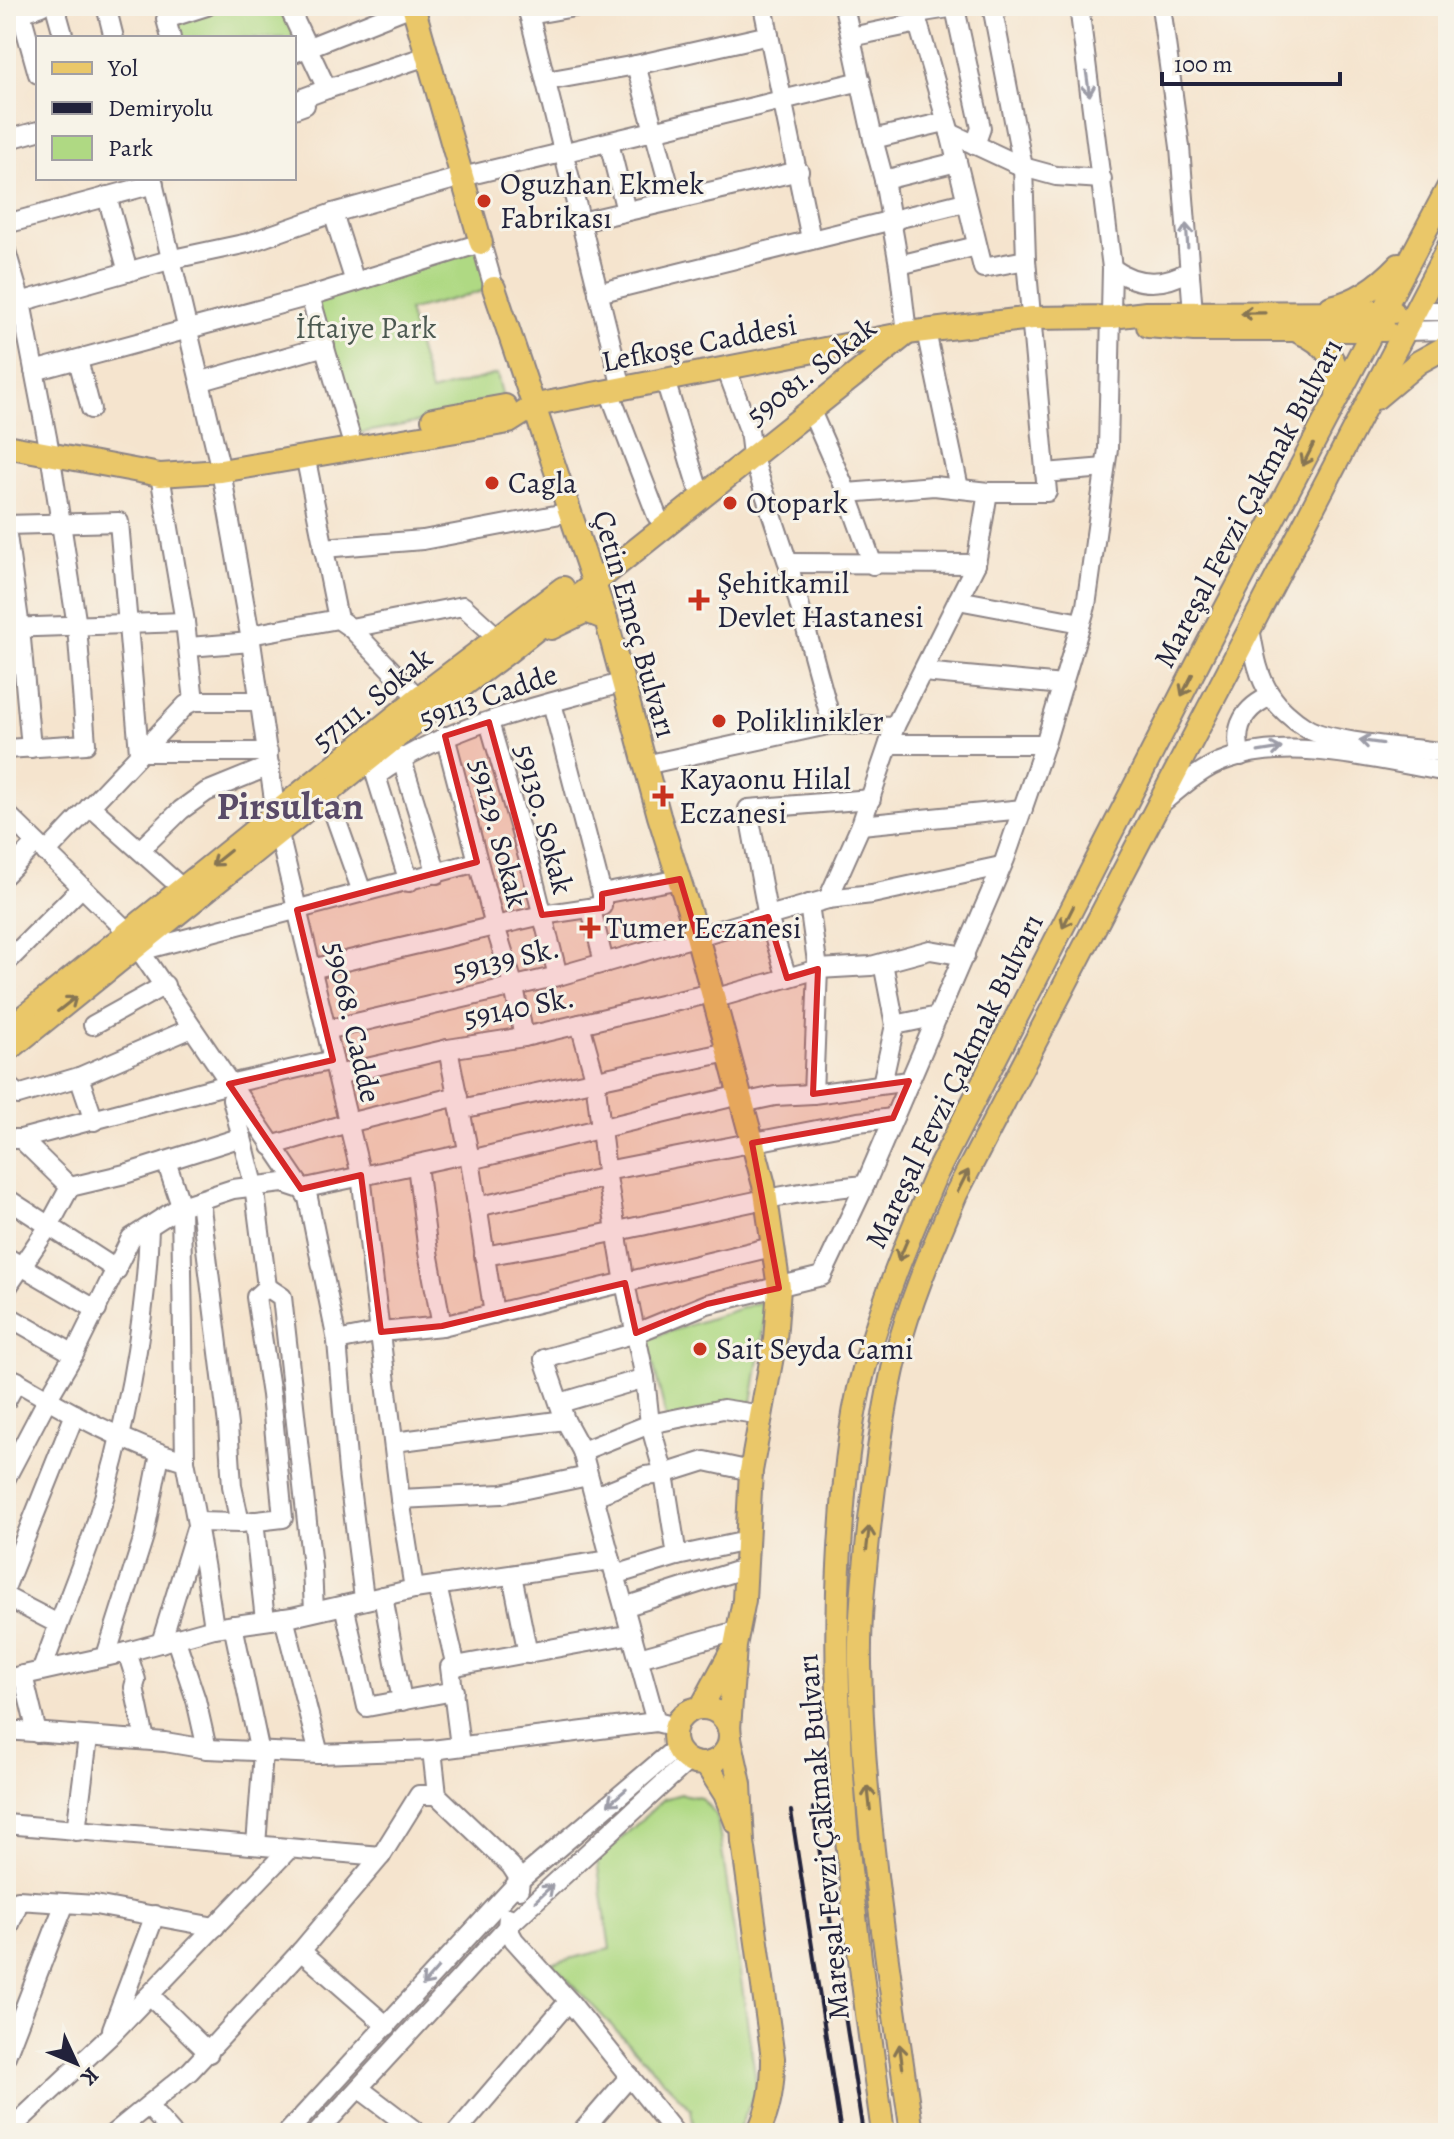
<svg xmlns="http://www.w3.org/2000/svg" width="1454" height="2139" font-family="Alegreya,serif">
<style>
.green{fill:#afd983;stroke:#687e5f;stroke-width:2}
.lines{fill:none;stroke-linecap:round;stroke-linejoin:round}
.minor-casing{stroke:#8c8384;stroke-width:22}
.major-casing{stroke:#8c8384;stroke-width:26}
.minor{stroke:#fff;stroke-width:18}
.major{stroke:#eac769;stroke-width:22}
.rail{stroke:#22223b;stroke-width:4}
.oneway{stroke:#9c9ca7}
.oneway2{stroke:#867452}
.marked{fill:#d62828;fill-opacity:0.2;stroke:#d62828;stroke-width:6;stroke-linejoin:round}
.poi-dot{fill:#c8321e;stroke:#f7f3e8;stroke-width:3}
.labels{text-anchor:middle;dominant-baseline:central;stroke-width:6;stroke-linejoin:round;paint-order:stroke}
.poi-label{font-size:30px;fill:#22223b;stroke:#f7f3e8;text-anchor:start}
.park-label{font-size:30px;fill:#4c5951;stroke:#f7f3e8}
.street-label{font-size:30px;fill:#22223b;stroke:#f7f3e8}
.district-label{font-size:38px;font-weight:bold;fill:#5a4b68;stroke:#f7f3e8}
</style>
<rect width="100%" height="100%" fill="#f7f3e8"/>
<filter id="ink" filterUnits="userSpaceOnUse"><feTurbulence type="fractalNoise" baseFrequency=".0125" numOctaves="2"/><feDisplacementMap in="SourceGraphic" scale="16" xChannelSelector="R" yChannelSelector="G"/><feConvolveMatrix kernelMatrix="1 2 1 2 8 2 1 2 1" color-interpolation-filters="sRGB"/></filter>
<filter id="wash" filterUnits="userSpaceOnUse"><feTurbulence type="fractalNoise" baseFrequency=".006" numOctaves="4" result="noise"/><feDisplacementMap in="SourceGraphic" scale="32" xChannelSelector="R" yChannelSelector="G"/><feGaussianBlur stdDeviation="1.8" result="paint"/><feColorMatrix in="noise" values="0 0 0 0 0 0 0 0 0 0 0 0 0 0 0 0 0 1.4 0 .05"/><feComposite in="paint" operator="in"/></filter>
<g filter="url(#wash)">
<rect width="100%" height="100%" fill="#f5e4ce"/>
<g class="green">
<path d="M207,6H288L307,48L294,53V38H171L166,19Z"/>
<path d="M481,243L494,288L408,311L431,392L497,374L505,406L350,435L310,296Z"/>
<path d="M769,1299L752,1402L667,1420L647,1339Z"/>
<path d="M681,1794L701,1798L717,1816L757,2088L737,2133H701L693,2123L691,2109L552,1963L610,1949L597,1861L664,1799Z"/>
</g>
</g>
<g filter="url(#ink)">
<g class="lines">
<g class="minor-casing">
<g id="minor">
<path d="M19,6L38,74"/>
<path d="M55,6L64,38"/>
<path d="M106,6L114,38"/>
<path d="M288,6L327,89L303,98L305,105L294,109"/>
<path d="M527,6L622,388"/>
<path d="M763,6L811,239"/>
<path d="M844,6L873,139L884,180L899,265L907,333"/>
<path d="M1161,6L1180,147L1193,313"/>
<path d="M955,8L981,128L975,145"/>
<path d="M21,13L41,6"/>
<path d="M529,15L580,6"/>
<path d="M918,23L950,133L983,268L1026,260"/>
<path d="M851,37L918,23L917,13L962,6"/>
<path d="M171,38L166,19L207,6"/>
<path d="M294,53L412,6"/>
<path d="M636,65L673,200"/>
<path d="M546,81L636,65L769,35"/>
<path d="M327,89L427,56"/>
<path d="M950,133L1023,167L1056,176L1102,179"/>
<path d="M873,139L945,122"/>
<path d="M6,140L38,131"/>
<path d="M609,143L626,211"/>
<path d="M152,178L221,471L250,635L279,834L361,1175L400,1499L414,1589"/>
<path d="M884,180L957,162"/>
<path d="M107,196L128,272"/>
<path d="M333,213L355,282"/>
<path d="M581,222L799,171"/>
<path d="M6,224L154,184"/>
<path d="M6,251L21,302L50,453L77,626L86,744L6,749"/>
<path d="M899,265L977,246"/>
<path d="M1112,268C1137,286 1163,286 1189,271"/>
<path d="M598,293L965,202"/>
<path d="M310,296L350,435"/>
<path d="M6,306L173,259L248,243L333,213L462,177L861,81"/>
<path d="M1415,311H1448"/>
<path d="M926,331L959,488"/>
<path d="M1405,331L1448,330"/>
<path d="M78,360L91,409"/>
<path d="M726,368L749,430L752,455L788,563L832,724"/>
<path d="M34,371L310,296L481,243L494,288"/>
<path d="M665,380L697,485"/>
<path d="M202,381L325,346"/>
<path d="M609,391L657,516"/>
<path d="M811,411L847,493L873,565"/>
<path d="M305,455L338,619"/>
<path d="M1045,473L1105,468"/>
<path d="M160,475L185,622L194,701"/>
<path d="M847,493L934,486L988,492H1047L1026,260L1023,167L992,6"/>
<path d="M6,525L119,522L139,752H268"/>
<path d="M6,528L20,628L31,748"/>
<path d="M323,548L423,540L571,512"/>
<path d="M788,563L976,564"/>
<path d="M958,600L1081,623"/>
<path d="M6,628L185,622"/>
<path d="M351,628L418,698"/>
<path d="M1250,628C1254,650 1257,675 1270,694C1278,707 1293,720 1306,728C1333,744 1414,748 1448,753"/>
<path d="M250,635L338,619L351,628L463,606L498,638"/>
<path d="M189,647L251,642"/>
<path d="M923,672L1063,685"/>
<path d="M489,722L528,857L558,976"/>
<path d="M445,736L495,926L514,987L524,1037"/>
<path d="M889,744H1045"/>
<path d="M1241,756C1232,727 1245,707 1271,696"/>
<path d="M401,757L437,874"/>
<path d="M645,765L832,724L895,726"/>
<path d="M327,794L362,892"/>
<path d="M1162,803C1182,786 1203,767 1228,759C1295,736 1380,761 1448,772"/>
<path d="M90,806L183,889"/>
<path d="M6,813L129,933"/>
<path d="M861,825L1023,809"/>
<path d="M140,850L181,810L206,792L270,766"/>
<path d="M46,853L186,705L194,701H260"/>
<path d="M6,874L36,843"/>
<path d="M409,882L376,776C447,724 540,707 624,682"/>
<path d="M602,894L680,879"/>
<path d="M828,899L861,825L895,726L976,564L988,492"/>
<path d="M809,904L818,969L813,1094"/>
<path d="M591,909L604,963"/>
<path d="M138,948L308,1198L337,1341L348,1471L364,1598"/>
<path d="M138,948H151L477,862"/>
<path d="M6,963L82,887"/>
<path d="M883,963L895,1025L938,1016"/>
<path d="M311,969L542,915L602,906V894L552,703"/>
<path d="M787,978L768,917L748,809L871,799"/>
<path d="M713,999L818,969L871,966L930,950L965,956"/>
<path d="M580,1024L595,1078L606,1171L625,1283L645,1378L650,1424L664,1474L677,1556"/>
<path d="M93,1025L165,985"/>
<path d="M326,1030L558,976L828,899L872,894L1001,866"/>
<path d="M448,1049L470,1160L494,1314"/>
<path d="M337,1075L448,1049L524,1037L712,993"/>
<path d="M79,1077L94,1121"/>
<path d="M6,1084L18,1095L79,1077L192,1028"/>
<path d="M882,1084L895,1025"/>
<path d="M232,1099L254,1185L267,1287"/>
<path d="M742,1103L775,1096L813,1094L909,1081"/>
<path d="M461,1109L728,1052"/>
<path d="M6,1139H21L229,1084L333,1060"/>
<path d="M21,1139L70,1187"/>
<path d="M271,1146L348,1123L458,1096"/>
<path d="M470,1160L740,1095"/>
<path d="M166,1161L181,1206L185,1461"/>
<path d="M417,1165L428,1252L442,1326"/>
<path d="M606,1171L858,1122L893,1118"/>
<path d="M6,1198L117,1270"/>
<path d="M200,1200L228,1425L232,1486L240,1523"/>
<path d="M477,1207L607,1177"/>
<path d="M484,1256C529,1248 573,1241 617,1231C700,1214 781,1192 865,1185"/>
<path d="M6,1257L97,1310"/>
<path d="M267,1287L282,1297L312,1567L314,1611"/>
<path d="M6,1289L49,1226L70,1187L125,1174L242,1137"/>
<path d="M6,1315L74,1354"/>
<path d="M337,1341L381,1332L442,1326L772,1247"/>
<path d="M6,1375C63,1408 121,1443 185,1461C196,1517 206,1571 214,1628"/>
<path d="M6,1401L17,1381"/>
<path d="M560,1403L645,1378"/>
<path d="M394,1442L565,1420"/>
<path d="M582,1451L650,1424L723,1409L762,1415"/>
<path d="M6,1478L47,1400L74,1354L131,1238L181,1206L233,1189L283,1183L301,1189L469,1153"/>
<path d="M595,1496L645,1476L664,1474L705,1461L751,1471"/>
<path d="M400,1499L502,1494L588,1476"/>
<path d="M254,1521L265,1620"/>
<path d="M197,1522L240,1523L283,1518L271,1395L256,1297L267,1287"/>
<path d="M611,1560L582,1451L565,1420L544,1359L636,1333L707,1304L822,1276L865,1185L1005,859L1045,744L1086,606L1108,449L1112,268L1079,6"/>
<path d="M512,1575L528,1654"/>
<path d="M615,1575L677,1556L747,1541"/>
<path d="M6,1586L75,1414"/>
<path d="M437,1586L456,1667"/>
<path d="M383,1596L402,1701"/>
<path d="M6,1597L58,1624"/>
<path d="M344,1605L367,1707L454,1691"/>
<path d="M624,1607L746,1568"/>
<path d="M284,1618L319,1754"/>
<path d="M233,1625L260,1753"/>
<path d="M176,1640L196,1700L207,1749"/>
<path d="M161,1643L196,1529"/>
<path d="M127,1652L136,1680L134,1687L145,1740"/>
<path d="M106,1656L144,1536L160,1454"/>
<path d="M639,1658L740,1630"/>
<path d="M42,1670C58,1624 77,1579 93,1533C124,1440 146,1325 149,1228"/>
<path d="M23,1675L37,1733"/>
<path d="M6,1679L127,1652L214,1628L292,1617L414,1589L611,1560L656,1722"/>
<path d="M6,1730L165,1742L207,1749L319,1754L432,1750L656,1722L676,1727"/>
<path d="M460,1746L450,1667L632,1634"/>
<path d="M432,1750L437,1795L511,1866L520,1880L519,1889"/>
<path d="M6,1824L381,1856"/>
<path d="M76,1831L88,1738"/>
<path d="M256,1845L263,1753"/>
<path d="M6,1908L16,1909L18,1900L95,1905L215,1927"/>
<path d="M508,1917L507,1927L514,1940L569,2001L675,2133"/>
<path d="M6,1934L16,1909"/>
<path d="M301,1951L387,2026"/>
<path d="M150,1995L209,2053"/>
<path d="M112,2029L155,1915"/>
<path d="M6,2056L65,1903"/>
<path d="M360,2089L418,2133"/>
<path d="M148,2106L172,2133"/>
<path d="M16,2124L110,2036L289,1849"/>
<path d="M114,2133L190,2071L301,1951L381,1856L419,1795H437"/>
<path d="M287,2133L520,1880L677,1747"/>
<path d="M317,2133L507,1927L689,1760"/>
<path d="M456,2133L569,2001"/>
<path d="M581,2133L630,2076"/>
</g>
</g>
<g class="major-casing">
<g id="major">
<path d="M413,6L481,243"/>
<path d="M494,288L606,619L659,816L697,936L764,1185L779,1288L775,1340L751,1471L744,1600L735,1646L729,1729"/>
<path d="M1331,307C1359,301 1380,285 1399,265"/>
<path d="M1148,326L1194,330H1385"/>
<path d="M1299,332C1325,342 1344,366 1337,395"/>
<path d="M1376,398L1419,362L1448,346"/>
<path d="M433,419L505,406"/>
<path d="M6,446L160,475L221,471L509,422L536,405L907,333L1032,318L1112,317L1146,313L1393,312"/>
<path d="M551,628L586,611L606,619"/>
<path d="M6,1031L418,698L563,588"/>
<path d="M6,1052L429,711L508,652L905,335"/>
<path d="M701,1708L730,1654"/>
<circle cx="702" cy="1736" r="28"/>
<path d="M730,1738L740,1784L743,1842L773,2058C773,2085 770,2108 758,2133"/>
<path d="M706,1764L725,1794L736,1822"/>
<path d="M883,2133C857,1939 828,1744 840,1548C844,1488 848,1427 864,1369C882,1302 908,1239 935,1176L1224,612L1448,188"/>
<path d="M912,2133C890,1978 863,1821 860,1664C859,1617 865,1567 870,1520C877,1464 883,1407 897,1353C911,1298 934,1246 956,1194L1448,248"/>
</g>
</g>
<use href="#minor" class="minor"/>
<use href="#major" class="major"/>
<g class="rail">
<path d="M813,1808L863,2133"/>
<path d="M791,1811L841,2133"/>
</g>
</g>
<defs><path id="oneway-shaft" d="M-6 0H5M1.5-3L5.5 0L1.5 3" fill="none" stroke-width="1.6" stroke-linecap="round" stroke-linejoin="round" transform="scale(2)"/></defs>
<g class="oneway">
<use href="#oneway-shaft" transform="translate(1088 84) rotate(82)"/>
<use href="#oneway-shaft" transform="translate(1187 236) rotate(-94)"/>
<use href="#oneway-shaft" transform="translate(1371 742) rotate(-172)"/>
<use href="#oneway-shaft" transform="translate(1270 750) rotate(-9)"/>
<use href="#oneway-shaft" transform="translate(617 1797) rotate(140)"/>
<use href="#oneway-shaft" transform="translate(544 1893) rotate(-43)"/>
<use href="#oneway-shaft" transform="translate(430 1977) rotate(131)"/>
</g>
<g class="oneway2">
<use href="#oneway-shaft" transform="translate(1253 313) rotate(179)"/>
<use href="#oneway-shaft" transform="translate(1308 455) rotate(117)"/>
<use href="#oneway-shaft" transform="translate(1187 685) rotate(117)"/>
<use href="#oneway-shaft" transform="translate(221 858) rotate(141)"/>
<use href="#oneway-shaft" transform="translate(1068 917) rotate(117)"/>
<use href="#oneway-shaft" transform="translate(67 1004) rotate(-38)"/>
<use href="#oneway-shaft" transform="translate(963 1181) rotate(-63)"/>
<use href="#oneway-shaft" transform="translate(903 1250) rotate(113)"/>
<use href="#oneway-shaft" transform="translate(868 1538) rotate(-83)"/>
<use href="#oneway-shaft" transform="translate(869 1798) rotate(-96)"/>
<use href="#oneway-shaft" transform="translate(901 2056) rotate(-98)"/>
</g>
</g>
<path class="marked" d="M489,722L542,915L602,908V894L680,879L697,936L768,917L787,978L818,969L813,1094L909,1081L893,1118L752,1143L779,1288L707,1304L636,1333L625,1283L442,1326L381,1332L361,1175L301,1189L229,1084L333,1060L297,910L477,862L445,736Z"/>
<g class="poi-dot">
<circle cx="484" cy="201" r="8"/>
<circle cx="492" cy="483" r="8"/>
<circle cx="730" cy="503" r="8"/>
<path d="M695 588h8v8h8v8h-8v8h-8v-8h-8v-8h8z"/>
<circle cx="719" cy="721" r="8"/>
<path d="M659 784h8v8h8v8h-8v8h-8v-8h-8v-8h8z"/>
<path d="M586 916h8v8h8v8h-8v8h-8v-8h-8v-8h8z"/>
<circle cx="700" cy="1349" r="8"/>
</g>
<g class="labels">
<g class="poi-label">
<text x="500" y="184">Oguzhan Ekmek<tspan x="500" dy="34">Fabrikası</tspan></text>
<text x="508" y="483">Cagla</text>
<text x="746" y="503">Otopark</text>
<text x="717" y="583">Şehitkamil<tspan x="717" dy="34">Devlet Hastanesi</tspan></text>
<text x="735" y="721">Poliklinikler</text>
<text x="679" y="779">Kayaonu Hilal<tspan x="679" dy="34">Eczanesi</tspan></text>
<text x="606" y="928">Tumer Eczanesi</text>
<text x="716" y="1349">Sait Seyda Cami</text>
</g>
<g class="park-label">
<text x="366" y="328">İftaiye Park</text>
</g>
<g class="street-label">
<text transform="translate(699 343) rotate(-11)">Lefkoşe Caddesi</text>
<text transform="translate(811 371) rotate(-38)">59081. Sokak</text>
<text transform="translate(1248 503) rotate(-62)">Mareşal Fevzi Çakmak Bulvarı</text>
<text transform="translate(635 624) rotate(74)">Çetin Emeç Bulvarı</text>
<text transform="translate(488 696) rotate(-19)">59113 Cadde</text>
<text transform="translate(372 699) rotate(-39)">57111. Sokak</text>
<text transform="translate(544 819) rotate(75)">59130. Sokak</text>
<text transform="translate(499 833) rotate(75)">59129. Sokak</text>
<text transform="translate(506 959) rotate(-13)">59139 Sk.</text>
<text transform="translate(519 1007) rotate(-11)">59140 Sk.</text>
<text transform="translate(353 1022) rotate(77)">59068. Cadde</text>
<text transform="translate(954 1081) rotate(-64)">Mareşal Fevzi Çakmak Bulvarı</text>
<text transform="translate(823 1837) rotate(-95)">Mareşal Fevzi Çakmak Bulvarı</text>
</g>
<g class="district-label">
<text x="290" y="806">Pirsultan</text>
</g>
</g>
<rect width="1454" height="2139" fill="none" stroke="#f7f3e8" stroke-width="32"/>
<rect x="36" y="36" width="260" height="144" fill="#f7f3e8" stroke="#a29fa3" stroke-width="2"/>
<rect x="52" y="62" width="40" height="12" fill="#eac769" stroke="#a29fa3" stroke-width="2"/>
<text x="108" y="76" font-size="24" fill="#22223b">Yol</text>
<rect x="52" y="102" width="40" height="12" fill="#22223b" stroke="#a29fa3" stroke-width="2"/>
<text x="108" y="116" font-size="24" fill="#22223b">Demiryolu</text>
<rect x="52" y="136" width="40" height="24" fill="#afd983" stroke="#a29fa3" stroke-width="2"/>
<text x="108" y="156" font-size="24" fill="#22223b">Park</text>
<g transform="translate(76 2063) rotate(134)" stroke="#f7f3e8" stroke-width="6" paint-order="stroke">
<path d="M0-6L14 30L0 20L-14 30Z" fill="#22223b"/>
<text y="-12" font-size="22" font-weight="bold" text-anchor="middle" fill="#22223b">K</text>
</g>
<path d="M1162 72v12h178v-12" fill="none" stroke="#22223b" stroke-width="4"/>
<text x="1174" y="72" font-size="24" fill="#22223b" stroke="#f7f3e8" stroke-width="6" paint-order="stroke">100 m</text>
</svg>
